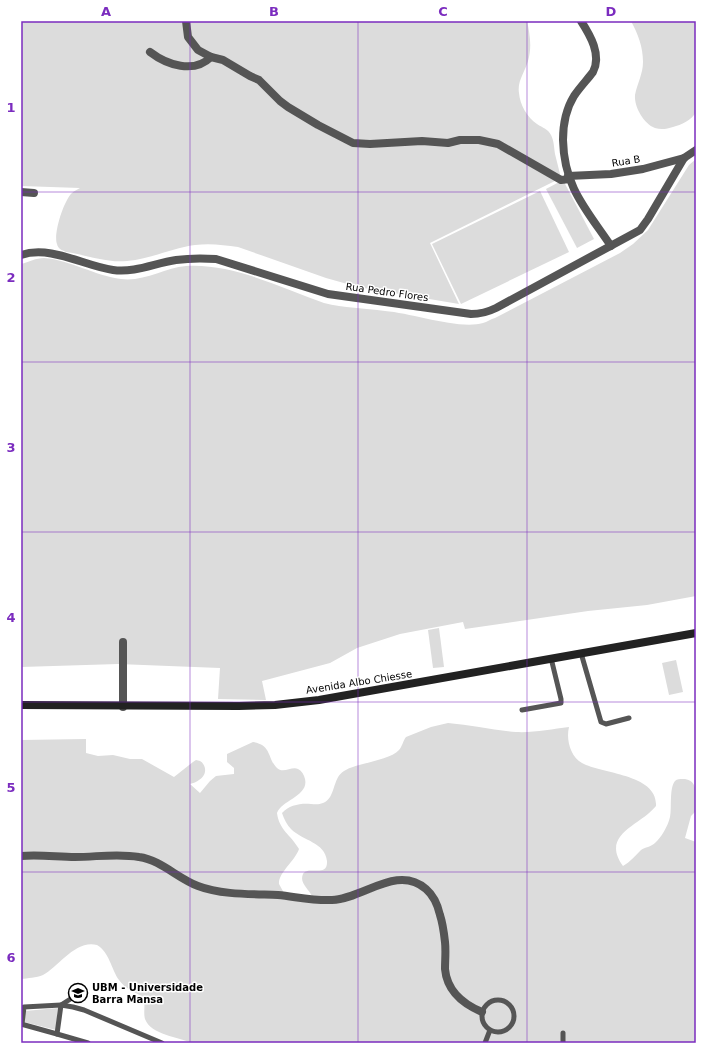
<svg xmlns="http://www.w3.org/2000/svg" width="717" height="1064" font-family="'DejaVu Sans',sans-serif">
<style>
.green{fill:#dcdcdc}
.lines{fill:none;stroke-linecap:round;stroke-linejoin:round}
.lane{stroke:#555;stroke-width:5}
.street{stroke:#555;stroke-width:8}
.secondary{stroke:#222;stroke-width:8}
.grid{fill:none;stroke:#7b2cbf;stroke-width:1;stroke-opacity:0.55}
.labels{text-anchor:middle;dominant-baseline:central;stroke-width:3;stroke-linejoin:round;paint-order:stroke}
.street-label{font-size:10px;fill:#000;stroke:#fff}
.poi-label{font-size:10px;font-weight:bold;fill:#000;stroke:#fff;text-anchor:start}
.neatline{fill:none;stroke:#7b2cbf;stroke-width:1.5}
.grid-label{font-size:13px;text-anchor:middle;font-weight:bold;fill:#7b2cbf}
</style>
<rect width="100%" height="100%" fill="#fff"/>
<g class="green">
<path d="M21,21H527C530,34 532,48 528,61C525,72 517,81 519,93C520,105 527,117 537,124C543,128 548,129 551,135C554,141 554,147 555,154C557,162 559,170 561,178L430,243L459,304L358,287L326,278L238,247C224,245 210,243 195,245C172,248 151,259 127,261C106,263 87,255 66,252C62,250 58,249 57,244C53,234 64,200 72,193C74,191 78,189 80,188L21,186Z"/>
<path d="M631,21H696V112C692,120 681,125 673,127C667,129 661,130 655,128C644,124 634,107 635,95C637,84 643,74 643,62C643,47 638,34 631,21Z"/>
<path d="M696,159V596L647,605L588,611L465,629L463,622L400,634L357,648L330,663L262,681L266,700L218,699L220,668L118,664L21,667V264C29,262 36,258 44,258C71,260 95,276 121,279C144,282 164,268 186,266C233,263 281,288 324,303C344,308 364,308 385,311C412,313 459,330 483,323C487,322 491,319 495,318L620,253L633,244L648,230L689,165Z"/>
<path d="M563,180L594,239L577,248L546,189Z"/>
<path d="M540,191L569,252L461,304L432,244Z"/>
<path d="M439,628L444,667L433,668L428,630Z"/>
<path d="M676,660L683,692L669,695L662,663Z"/>
<path d="M448,723C471,725 493,730 516,732C533,733 552,729 569,727C566,739 570,756 582,763C602,774 658,774 656,806C640,826 600,834 623,866C630,862 635,856 641,850C645,847 651,847 655,843C661,838 668,826 670,817C672,809 669,788 675,781C677,779 680,779 683,779C700,779 696,800 696,811L691,816L685,838L696,842V1043H192C179,1037 151,1035 145,1019C143,1012 146,1004 143,997C135,992 125,989 119,980C111,969 110,953 97,945C76,939 58,967 43,975C36,978 28,978 21,979V740L86,739V753L98,756L113,755L130,759H142L174,777L193,762L196,760L200,761C207,765 207,776 199,780C197,782 193,783 190,784L200,793L210,781L216,776L234,774V768L227,762V754L253,742C272,745 267,758 277,768C283,774 292,766 298,769C302,771 304,775 305,779C309,796 282,800 277,813C279,830 291,835 299,849C295,861 278,873 279,884L284,893L312,896C309,889 299,883 303,874C308,865 328,878 327,861C325,842 303,841 291,829C287,825 284,819 282,813C289,805 301,803 311,804C315,804 318,805 323,803C336,798 332,778 344,771C356,763 389,761 399,750C402,747 403,741 406,737L431,727Z"/>
<path d="M58,1008L56,1030L24,1022L25,1011Z"/>
</g>
<g class="lines">
<g class="lane">
<path d="M581,653L601,722L606,724L629,718"/>
<path d="M522,710L561,703V699L551,658"/>
<circle cx="498" cy="1016" r="16"/>
<path d="M21,1024L57,1034L61,1005L83,991"/>
<path d="M22,1024L24,1007L61,1005L73,1007L84,1010L162,1043"/>
<path d="M563,1033V1043"/>
<path d="M57,1034L88,1043"/>
<path d="M485,1043L490,1030"/>
</g>
<g class="street">
<path d="M186,21L188,37L198,50L211,57L223,60L250,76L259,80L280,101L288,107L318,125L353,143L370,144L422,141L448,143L460,140H479L498,144L561,180L570,179"/>
<path d="M581,21C590,35 602,55 593,72C587,80 580,87 574,96C566,109 563,124 563,140C564,187 586,209 611,246"/>
<path d="M150,52C167,65 194,74 211,57"/>
<path d="M568,176L611,174L643,169L684,158"/>
<path d="M21,192L34,193"/>
<path d="M21,255C51,245 84,266 113,270C135,273 155,263 176,260C190,258 202,258 216,259L328,294L471,314C480,314 488,312 496,308L640,230L648,219L684,158L696,150"/>
<path d="M123,642V707"/>
<path d="M21,856C38,854 58,857 75,857C96,857 118,853 139,857C161,860 177,878 198,886C221,895 253,894 278,895C297,897 314,901 332,900C363,899 397,864 426,889C433,895 438,906 440,915C443,924 444,933 445,942C446,951 445,960 445,969C447,991 463,1004 482,1012"/>
</g>
<path class="secondary" d="M21,705L239,706L275,705L319,700L696,633"/>
</g>
<path class="grid" d="M190,21V1043M358,21V1043M527,21V1043M21,192H696M21,362H696M21,532H696M21,702H696M21,872H696"/>
<defs>
<g id="university-ring" transform="scale(1)"><circle r="9.5" fill="#fff" stroke="#000" stroke-width="1.5"/><path d="M0-5L7-2L0 1L-7-2ZM-4 1L0 2.5L4 1V4Q0 6-4 4Z" fill="#000"/></g>
</defs>
<g fill-rule="evenodd">
<use href="#university-ring" x="78" y="993"/>
</g>
<g class="labels">
<g class="street-label">
<text transform="translate(626 161) rotate(-9)">Rua B</text>
<text transform="translate(387 292) rotate(8)">Rua Pedro Flores</text>
<text transform="translate(359 682) rotate(-9)">Avenida Albo Chiesse</text>
</g>
<g class="poi-label">
<text x="92" y="987">UBM - Universidade<tspan x="92" dy="12">Barra Mansa</tspan></text>
</g>
</g>
<rect width="717" height="1064" fill="none" stroke="#ffffff" stroke-width="44"/>
<rect x="22" y="22" width="673" height="1020" class="neatline"/>
<g class="grid-label">
<text x="106" y="16">A</text>
<text x="274" y="16">B</text>
<text x="443" y="16">C</text>
<text x="611" y="16">D</text>
<text x="11" y="112">1</text>
<text x="11" y="282">2</text>
<text x="11" y="452">3</text>
<text x="11" y="622">4</text>
<text x="11" y="792">5</text>
<text x="11" y="962">6</text>
</g>
</svg>
